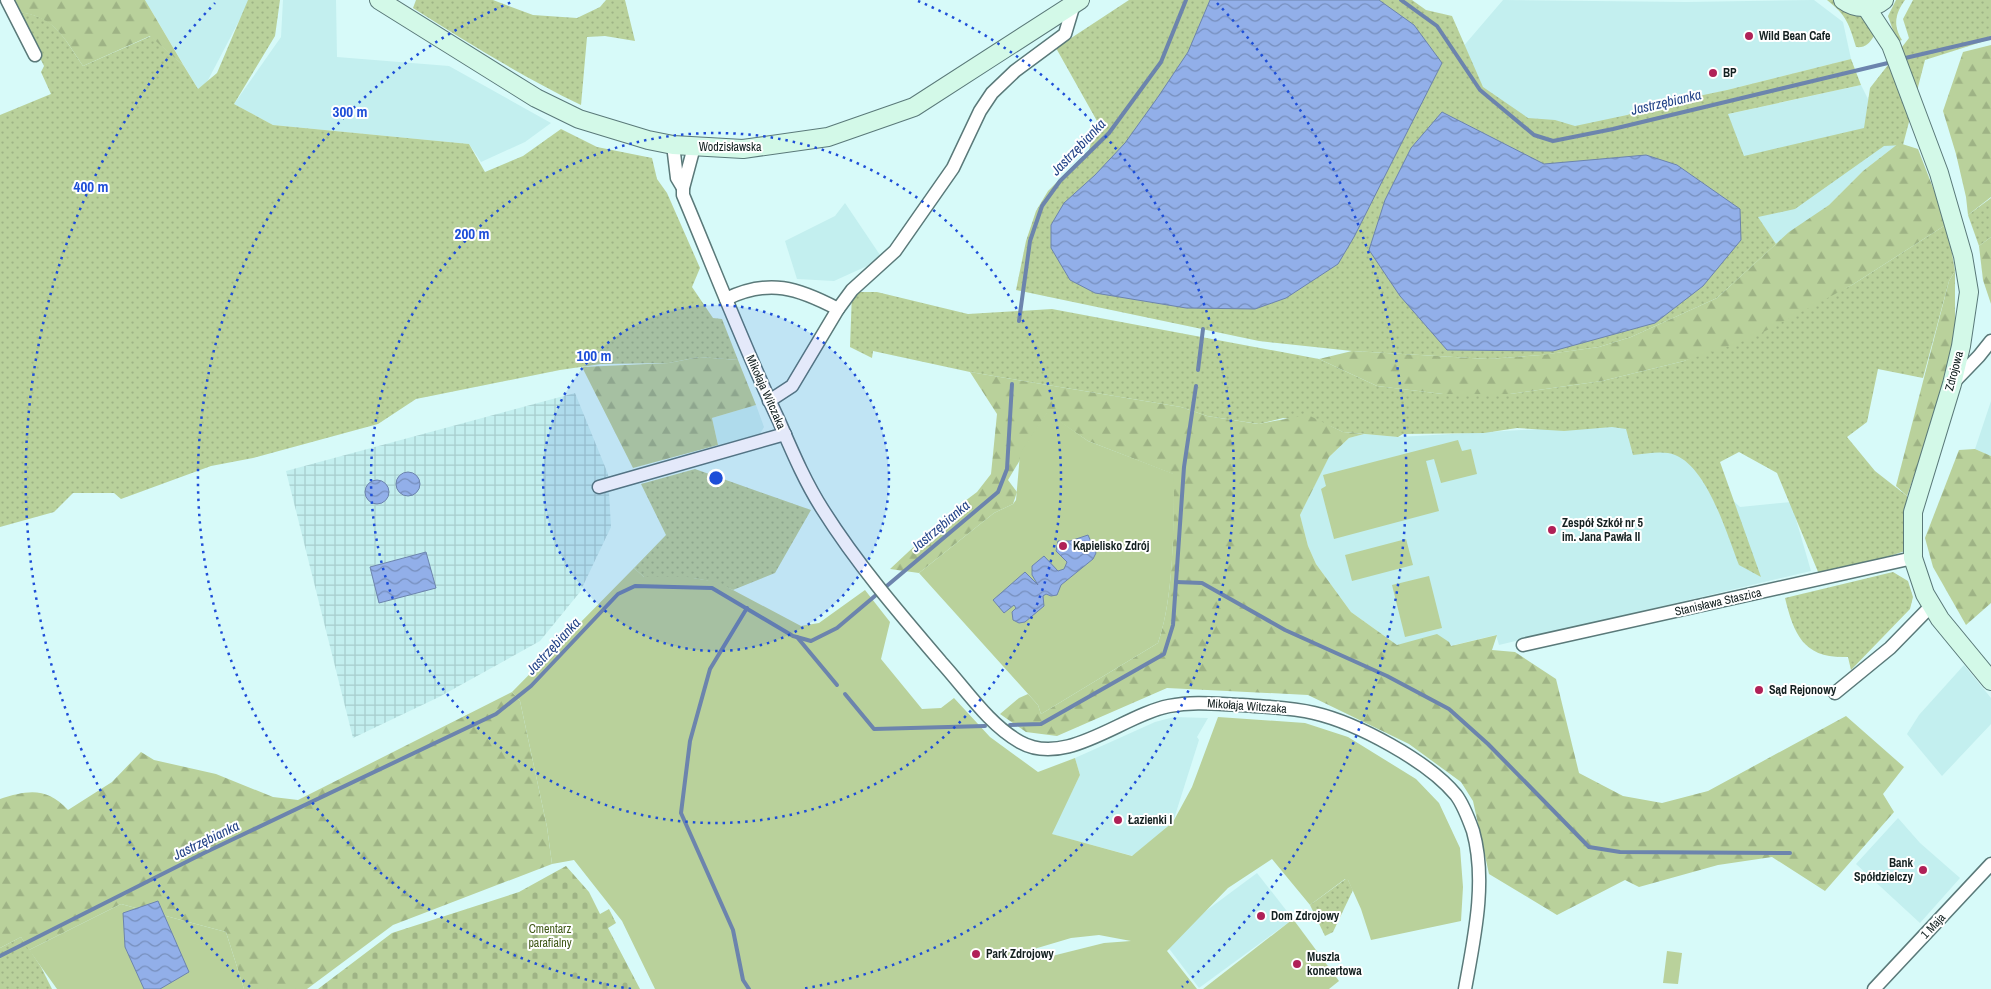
<svg xmlns="http://www.w3.org/2000/svg" width="1991" height="989" font-family="'Archivo Narrow',sans-serif">
<style>
.built{fill:#c3efef}
.industrial{fill:url(#industrial-grid)}
.grass{fill:url(#grass-dots)}
.forest{fill:url(#forest-firs)}
.cemetery{fill:url(#cemetery-stones)}
.green{fill:#b9d19b;fill-rule:evenodd}
.water{fill:url(#water-waves);stroke:#6c84ad}
.lines{fill:none;stroke-linecap:round;stroke-linejoin:round}
.stream{stroke:#6c84ad;stroke-width:4}
.minor-casing{stroke:#5a7979;stroke-width:15}
.secondary-casing{stroke:#5a7979;stroke-width:20}
.minor{stroke:#fff;stroke-width:12}
.secondary{stroke:#d3f9e8;stroke-width:18}
.ring{fill:none;stroke:#1d4ed8;stroke-width:2.5;stroke-dasharray:2.5 5}
.poi-dot{fill:#b02157;stroke:#fff;stroke-width:2}
.labels{text-anchor:middle;dominant-baseline:central;stroke-width:4;stroke-linejoin:round;paint-order:stroke}
.poi-label{font-size:12px;font-weight:bold;fill:#132020;stroke:#fff;text-anchor:start}
.street-label{font-size:12px;fill:#132020;stroke:#fff}
.park-label{font-size:12px;fill:#415a19;stroke:#fff}
.water-label{font-size:14px;font-style:italic;fill:#244488;stroke:#fff}
.centre{fill:#1d4ed8;stroke:#fff;stroke-width:2.5}
.ring-label{font-size:15px;text-anchor:middle;font-weight:bold;fill:#1d4ed8;stroke:#fff;stroke-width:4;stroke-linejoin:round;paint-order:stroke}
</style>
<defs>
<pattern id="industrial-grid" width="8" height="8" patternUnits="userSpaceOnUse" patternTransform="scale(1.25)"><rect width="8" height="8" fill="#c3efef"/><path d="M0 4h8M4 0v8" fill="none" stroke="#a7cdcd"/></pattern>
<pattern id="grass-dots" width="8" height="8" patternUnits="userSpaceOnUse" patternTransform="scale(1.25)"><rect width="8" height="8" fill="#b9d19b"/><path d="M2 2h.1M6 6h.1" fill="none" stroke="#9eb385" stroke-width="1.8" stroke-linecap="round"/></pattern>
<pattern id="forest-firs" width="22" height="20" patternUnits="userSpaceOnUse" patternTransform="scale(1.25)"><rect width="22" height="20" fill="#b9d19b"/><path d="M5 1l3.5 6h-7zM16 11l3.5 6h-7z" fill="#9eb385"/></pattern>
<pattern id="cemetery-stones" width="16" height="16" patternUnits="userSpaceOnUse" patternTransform="scale(1.25)"><rect width="16" height="16" fill="#b9d19b"/><path d="M2 7V4a2 2 0 0 1 4 0v3zM10 15v-3a2 2 0 0 1 4 0v3z" fill="#9eb385"/></pattern>
<pattern id="water-waves" width="16" height="10" patternUnits="userSpaceOnUse" patternTransform="scale(1.25)"><rect width="16" height="10" fill="#92afe9"/><path d="M0 5q4-4 8 0t8 0" fill="none" stroke="#768ebc"/></pattern>
</defs>
<rect width="100%" height="100%" fill="#d7faf9"/>
<g class="built">
<path d="M145,0H250L207,82L198,89Z"/>
<path d="M283,0H336L337,57L449,66L551,123L525,142L481,162L469,144L273,125L234,104L281,37Z"/>
<path d="M1503,0L1686,2L1814,0L1843,22L1851,59L1595,123L1558,130L1545,129L1489,98L1461,49Z"/>
<path d="M1861,85L1871,105L1899,143L1863,171L1829,205L1776,244L1692,122Z"/>
<path d="M845,203L880,255L867,266L834,281L797,279L785,241L835,216Z"/>
<path d="M1991,401V456L1975,449Z"/>
<path d="M756,405L764,427L760,434L718,445L712,418Z"/>
<path d="M1647,423L1740,507L1791,502L1811,571L1499,645L1496,635L1450,646L1397,645L1351,612L1316,564L1308,546L1300,515L1328,458L1349,438L1364,434L1398,437Z"/>
<path d="M1964,665L1991,698V724L1942,776L1907,734L1919,715Z"/>
<path d="M1174,717L1208,718L1197,737L1199,740L1173,822L1133,856L1051,834L1080,775L1075,758L1155,722Z"/>
<path d="M1898,818L1920,843L1960,878L1920,923L1856,864Z"/>
<path d="M1257,873L1293,919L1199,988L1164,942Z"/>
</g>
<path class="industrial" d="M575,393L608,474L611,527L580,592L540,641L439,697L353,738L286,471Z"/>
<g class="grass">
<path d="M248,0H280L275,36L234,104L273,125L469,144L485,172L523,156L561,129L597,147L652,158L657,179L667,193L700,268L692,287L713,318L722,319L738,360L699,357L669,363L601,364L560,370L416,399L378,424L253,458L211,466L121,499L114,493H73L54,512L0,527V115L51,94L41,72L44,66L17,12C55,15 64,38 83,66L151,36L184,66L198,89L217,73Z"/>
<path d="M416,0H493L533,15L577,18L600,7L606,0H625L635,41L605,36L587,37L581,105C523,77 468,43 413,8Z"/>
<path d="M1129,0H1412L1426,10L1452,16L1483,87L1528,118L1555,120L1575,126L1627,115L1661,104L1727,90L1851,59L1861,85L1728,114L1744,156L1864,128L1870,88L1909,38L1903,19L1913,0H1991V39L1925,60L1903,145L1884,146L1795,209L1758,217L1776,244L1717,298L1631,337L1599,347L1542,355L1488,359L1352,351L1259,341L1016,290L1026,241L1036,211L1048,191L1089,150L1097,121L1056,48Z"/>
<path d="M1827,0H1833L1842,8L1865,18L1874,36C1869,44 1865,48 1856,47C1849,24 1847,16 1827,0Z"/>
<path d="M1896,0H1905C1895,14 1893,25 1902,40L1897,42L1888,16Z"/>
<path d="M1991,198V237L1979,246L1968,215Z"/>
<path d="M1947,224L1955,271L1949,281L1923,378L1878,369L1867,422L1847,437L1875,471L1907,496L1905,551L1821,579L1777,473L1739,452L1720,462L1761,577L1739,565C1727,535 1708,468 1675,455C1663,450 1646,454 1633,455L1626,429L1612,427L1564,431L1517,428L1484,433L1403,434L1398,437L1343,432L1330,426L1283,418L1259,424L1207,416L1181,407L970,372L873,351L872,358L850,347L852,292H877L968,314L1052,309L1319,359L1377,386L1443,394H1510L1602,381L1684,361L1852,285Z"/>
<path d="M695,469L811,510L775,573L733,590C706,575 674,577 644,577L634,568L666,535L641,484Z"/>
<path d="M1893,572L1908,581L1913,597L1910,609L1851,670L1848,657C1804,659 1794,635 1785,598Z"/>
<path d="M1347,878L1353,890L1333,932L1325,936L1310,905Z"/>
<path d="M21,937L41,967L52,989H0V948Z"/>
</g>
<g class="forest">
<path d="M11,0H145L184,66L150,36L83,66C64,38 55,16 17,12Z"/>
<path d="M1991,45V197L1968,215L1966,197L1956,154L1943,111L1963,52Z"/>
<path d="M1899,143L1918,149L1947,224L1852,285L1752,338L1684,361L1602,381L1510,394H1443L1377,386L1319,359L1352,351L1488,359L1541,355L1599,347L1631,337L1717,298L1789,232L1829,205L1863,171Z"/>
<path d="M1991,237V304L1983,280L1979,246Z"/>
<path d="M1955,271V338L1946,384L1907,496L1896,486L1949,281Z"/>
<path d="M699,357L738,360L756,405L712,418L718,445L633,468L582,367L669,363Z"/>
<path d="M970,372L1181,407L1207,416L1258,424L1308,415L1343,432L1364,434L1349,438L1329,457L1300,515L1308,546L1316,564L1351,612L1397,645L1437,634L1449,642L1451,646L1497,635L1492,650L1515,652L1556,679L1579,773L1623,796L1662,803L1708,791L1846,716L1904,767L1883,794L1894,812L1825,891L1772,857L1718,865L1639,887L1625,880L1557,915L1489,874L1473,801L1461,782L1409,744L1308,695L1167,688L1057,736L1026,732L1000,714L1019,698L1028,694L1038,705L1041,714L1158,643C1174,597 1174,524 1173,474L1088,441L1047,413L1021,454L1020,460L1008,480L1017,492L1013,504L994,513L919,573L890,569L953,510L977,492L991,474L997,414Z"/>
<path d="M1975,449L1991,456V603L1966,625L1933,567L1925,538L1959,450Z"/>
<path d="M512,692L520,701L547,827L552,864L393,925L307,989H244L226,932L121,904L29,950L21,937L0,948V799C28,790 47,787 68,810L112,782L141,752L154,760L216,774L273,797L298,800Z"/>
</g>
<path class="cemetery" d="M566,866L589,892L600,914L609,909L616,923L608,928L640,989H318L392,933L519,892Z"/>
<g class="green">
<path d="M1047,412L1088,441L1174,474C1174,524 1174,598 1158,643L1041,714L1038,705L919,573L994,513L1013,504L1016,500L1020,454Z"/>
<path d="M1458,440L1462,451L1471,449L1477,474L1441,483L1434,459L1426,461L1439,511L1334,539L1321,489L1326,486L1323,475Z"/>
<path d="M1406,539L1413,565L1352,581L1345,555Z"/>
<path d="M634,568L644,577H687L718,582L801,626L819,623L865,590L890,622L881,659L922,709L941,708L954,698L990,737L1038,772L1075,758L1080,775L1052,834L1132,856L1173,822L1192,787L1218,717L1305,723L1348,737L1416,779L1439,803L1460,848L1463,887L1461,921L1371,940L1361,909L1348,880L1345,879L1310,905L1272,859L1228,888L1167,951L1197,989H655L622,921L574,860L552,864L547,827L520,701L512,692ZM1099,935L1131,941L1104,943L1036,960L1034,949L1071,938Z"/>
<path d="M1429,576L1442,628L1405,637L1392,585Z"/>
<path d="M121,904L226,932L244,989H57L29,950Z"/>
<path d="M1293,919L1339,981L1329,989H1203Z"/>
<path d="M1667,951L1682,953L1678,984L1663,983Z"/>
</g>
<g class="water">
<path d="M1210,0H1379L1414,25L1442,63L1354,237L1338,264L1286,298L1255,309L1186,308L1095,293L1070,280L1051,248V225L1064,203L1095,175L1125,143L1158,97L1188,52Z"/>
<path d="M1442,112L1544,164L1646,155L1677,165L1740,209L1741,240L1703,286L1655,323L1553,351L1447,350L1400,296L1369,250L1385,200L1411,148Z"/>
<circle cx="408" cy="484" r="12"/>
<circle cx="377" cy="492" r="12"/>
<path d="M1088,535L1096,553L1093,559L1061,585L1057,595L1051,596L1046,594L1043,596L1044,606L1025,622L1019,623L1013,620L1012,612L1016,608L1014,605L1004,613L993,600L1025,572L1038,585L1032,575V566L1044,556L1058,571L1064,569L1067,562L1056,551L1058,541H1070Z"/>
<path d="M426,552L436,588L379,603L370,567Z"/>
<path d="M158,901L189,972L160,989H144L125,947L123,913Z"/>
</g>
<g class="lines">
<g class="stream">
<path d="M1401,0L1437,26L1480,90L1534,135L1553,141L1613,129L1892,62"/>
<path d="M1901,59L1991,38"/>
<path d="M1019,321L1030,241L1042,206L1060,181L1109,133L1161,62L1186,0"/>
<path d="M1198,370L1203,329"/>
<path d="M1176,582L1202,583L1285,630L1387,676L1449,709L1488,744L1589,847L1620,852L1790,853"/>
<path d="M747,608L710,669L690,741L681,813L733,930L743,980L749,989"/>
<path d="M797,637L837,685"/>
<path d="M845,694L874,729L985,726"/>
<path d="M1010,725L1041,724L1164,654L1173,625L1184,467L1196,386"/>
<path d="M0,956L204,853L496,714L531,686L618,594L635,586L712,588L793,636L811,641L837,628L998,492L1007,469L1012,384"/>
</g>
<g class="minor-casing">
<g id="minor">
<path d="M7,0L35,55"/>
<path d="M673,145L677,178L683,188"/>
<path d="M694,147L683,188V195C715,271 744,347 779,421C792,451 805,482 823,510C857,564 900,614 941,662C965,688 988,724 1020,742C1066,768 1123,715 1169,706C1194,701 1217,704 1242,705C1266,707 1290,707 1314,713C1357,723 1428,761 1456,795C1463,804 1469,820 1473,831C1487,881 1474,939 1465,989"/>
<path d="M726,299C769,278 798,288 838,309"/>
<path d="M1952,384L1979,356L1991,341"/>
<path d="M769,401L792,386L838,309L852,290L895,251L953,168L980,111L992,93L1015,71L1065,34L1074,4"/>
<path d="M599,487L785,434"/>
<path d="M1523,645L1913,558"/>
<path d="M1835,693L1890,648L1932,605"/>
<path d="M1874,989L1991,864"/>
</g>
</g>
<g class="secondary-casing">
<g id="secondary">
<path d="M379,0L536,98L579,119L648,140L673,145L743,149L828,137L914,107L1080,0"/>
<path d="M1843,0C1855,9 1872,10 1884,0"/>
<path d="M1866,7L1891,45L1939,173L1963,256L1969,292L1961,346L1952,384L1913,512V558L1925,594L1940,619L1991,681"/>
</g>
</g>
<use href="#minor" class="minor"/>
<use href="#secondary" class="secondary"/>
</g>
<circle cx="716" cy="478" r="173" fill="#1d4ed8" fill-opacity=".12"/>
<g class="ring">
<circle cx="716" cy="478" r="173"/>
<circle cx="716" cy="478" r="345"/>
<path d="M631 989A518 518 0 0 1 514 1M918 1A518 518 0 0 1 801 989"/>
<path d="M250 987A690 690 0 0 1 215 3M1217 3A690 690 0 0 1 1182 987"/>
</g>
<g class="poi-dot">
<circle cx="1749" cy="36" r="5"/>
<circle cx="1713" cy="73" r="5"/>
<circle cx="1552" cy="530" r="5"/>
<circle cx="1063" cy="546" r="5"/>
<circle cx="1759" cy="690" r="5"/>
<circle cx="1118" cy="820" r="5"/>
<circle cx="1923" cy="870" r="5"/>
<circle cx="1261" cy="916" r="5"/>
<circle cx="976" cy="954" r="5"/>
<circle cx="1297" cy="964" r="5"/>
</g>
<g class="labels">
<g class="poi-label">
<text x="1759" y="36">Wild Bean Cafe</text>
<text x="1723" y="73">BP</text>
<text x="1562" y="523">Zespół Szkół nr 5<tspan x="1562" dy="14">im. Jana Pawła II</tspan></text>
<text x="1073" y="546">Kąpielisko Zdrój</text>
<text x="1769" y="690">Sąd Rejonowy</text>
<text x="1128" y="820">Łazienki I</text>
<text x="1913" y="863" text-anchor="end">Bank<tspan x="1913" dy="14">Spółdzielczy</tspan></text>
<text x="1271" y="916">Dom Zdrojowy</text>
<text x="986" y="954">Park Zdrojowy</text>
<text x="1307" y="957">Muszla<tspan x="1307" dy="14">koncertowa</tspan></text>
</g>
<g class="street-label">
<text x="730" y="147">Wodzisławska</text>
<text transform="translate(1954 371) rotate(-75)">Zdrojowa</text>
<text transform="translate(766 392) rotate(66)">Mikołaja Witczaka</text>
<text transform="translate(1718 602) rotate(-13)">Stanisława Staszica</text>
<text transform="translate(1247 706) rotate(4)">Mikołaja Witczaka</text>
<text transform="translate(1933 926) rotate(-47)">1 Maja</text>
</g>
<g class="park-label">
<text x="550" y="929">Cmentarz<tspan x="550" dy="14">parafialny</tspan></text>
</g>
<g class="water-label">
<text transform="translate(1666 102) rotate(-13)">Jastrzębianka</text>
<text transform="translate(1078 147) rotate(-46)">Jastrzębianka</text>
<text transform="translate(940 526) rotate(-40)">Jastrzębianka</text>
<text transform="translate(553 646) rotate(-47)">Jastrzębianka</text>
<text transform="translate(206 840) rotate(-26)">Jastrzębianka</text>
</g>
</g>
<circle cx="716" cy="478" r="8" class="centre"/>
<g class="ring-label">
<text x="350" y="117">300 m</text>
<text x="91" y="192">400 m</text>
<text x="472" y="239">200 m</text>
<text x="594" y="361">100 m</text>
</g>
</svg>
